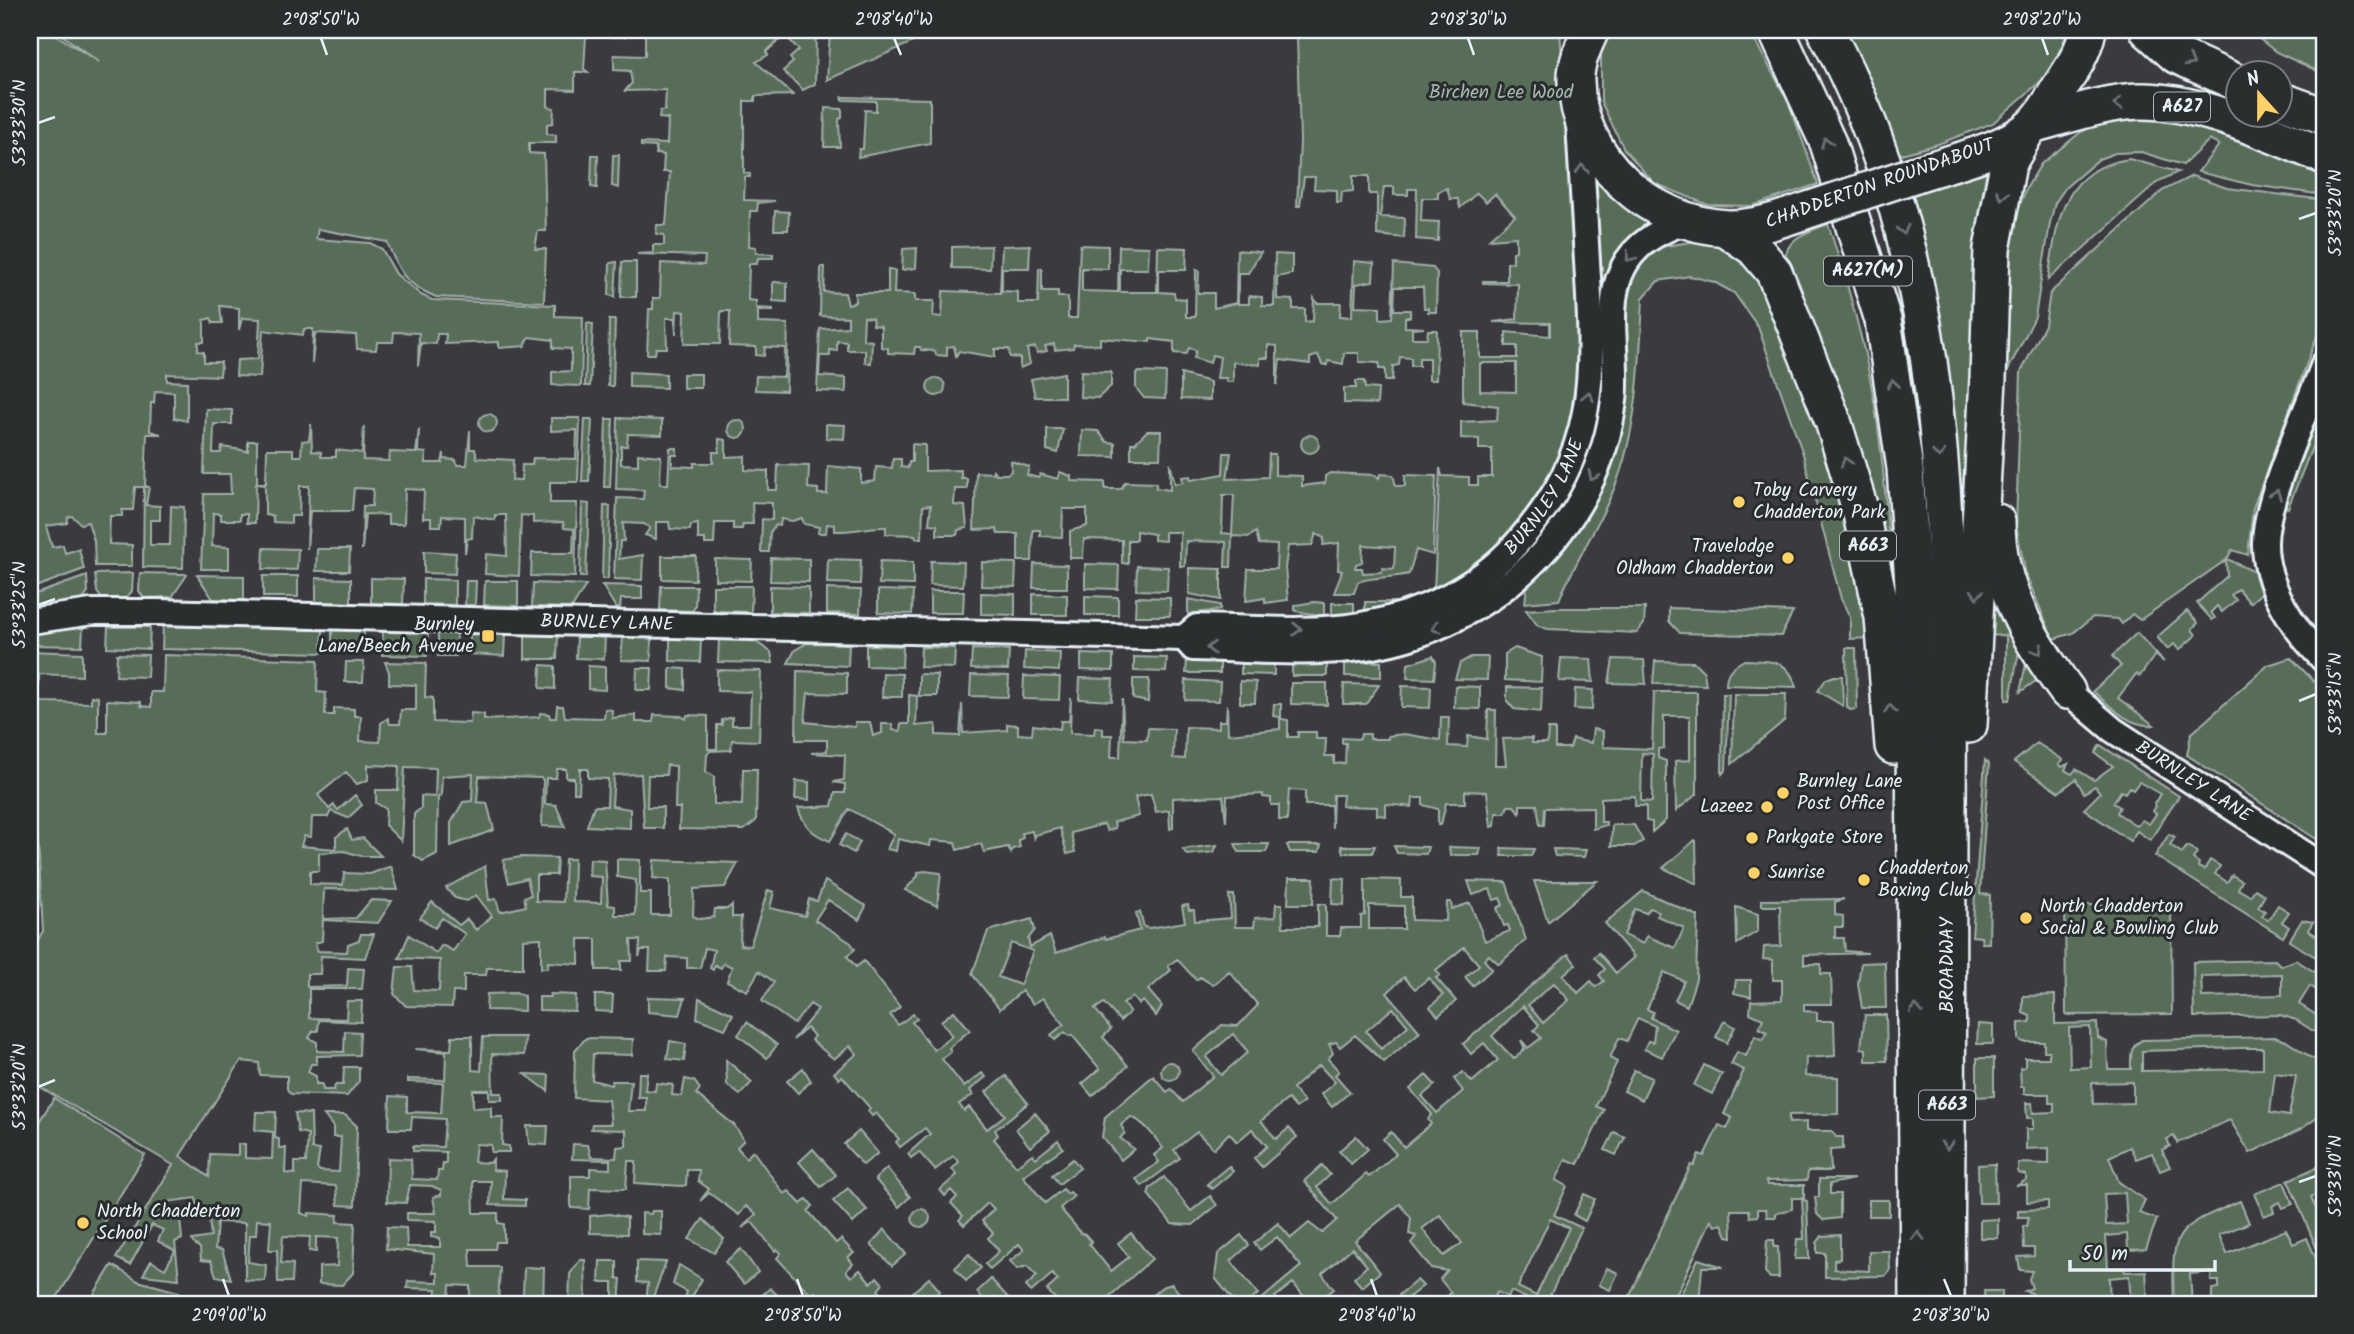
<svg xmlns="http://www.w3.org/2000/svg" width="2354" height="1334" font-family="Kalam,sans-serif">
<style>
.green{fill:#596d58;stroke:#a0afa8;stroke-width:2;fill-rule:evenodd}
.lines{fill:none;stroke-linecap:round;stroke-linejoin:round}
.minor-casing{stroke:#e8f1f8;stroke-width:30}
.highway-casing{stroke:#e8f1f8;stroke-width:40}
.minor{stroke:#2a2d2e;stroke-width:24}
.highway{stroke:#2a2d2e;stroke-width:35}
.highway-bridge-casing{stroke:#e8f1f8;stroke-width:40;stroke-linecap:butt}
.highway-bridge{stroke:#2a2d2e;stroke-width:35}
.oneway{stroke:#6c7275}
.ticks{fill:none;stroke:#e8f1f8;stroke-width:2.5}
.poi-dot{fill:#ffd166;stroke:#2a2d2e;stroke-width:2.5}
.labels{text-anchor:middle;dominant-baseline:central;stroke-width:6;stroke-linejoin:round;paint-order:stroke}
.shield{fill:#2a2d2e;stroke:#afb6bb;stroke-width:2}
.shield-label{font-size:18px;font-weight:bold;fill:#e8f1f8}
.park-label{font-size:19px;fill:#a8b6b0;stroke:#2a2d2e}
.street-label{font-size:19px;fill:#e8f1f8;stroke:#2a2d2e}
.poi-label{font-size:19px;fill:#e8f1f8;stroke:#2a2d2e;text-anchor:start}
.neatline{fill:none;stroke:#e8f1f8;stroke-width:2.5}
.ticks-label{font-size:18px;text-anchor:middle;fill:#e8f1f8}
</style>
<rect width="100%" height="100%" fill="#3b3a3f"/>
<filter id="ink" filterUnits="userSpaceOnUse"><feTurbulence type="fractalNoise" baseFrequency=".0143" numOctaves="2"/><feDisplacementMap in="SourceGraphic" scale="14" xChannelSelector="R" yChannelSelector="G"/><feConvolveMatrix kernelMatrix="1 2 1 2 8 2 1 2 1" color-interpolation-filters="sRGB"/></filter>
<g filter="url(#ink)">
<g class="green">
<path d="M30,30H48L99,62L55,30H816L815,84L803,90L783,71L793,62L790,58L799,50L785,35L766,52L768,55L756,62L793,95L755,96V101H744V173L750,174V177H745L744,200L775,201L758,203L757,211H750L749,246L756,247V253L773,254V258H758L757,264H749L748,300L756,301V308L773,309V311H758V323L788,324L786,391L755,390L756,376L784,377L785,348L765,347L764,356L756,355V347L729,346L730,311H721L720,344H684L685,312L677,311L676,334L675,318H666L667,348H656L655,354H647L649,309H653V298H660L661,263L704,265L705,256L637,254L653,253V245H664V235L656,234L657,225H666L670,172H663L664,155L656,154V147L641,146V143L667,144L668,119L659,118L660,111L665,110L666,90L625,91L632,83L630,71L614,70V55L645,56V34L624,33V37L586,36L584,69L588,72H575V90L548,89V107L554,108L553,123L547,124V134L556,135V143H529V153L544,154L546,231H538L535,249H546L544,302L436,297C404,284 399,272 387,242L318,229L316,239L370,243L382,249L396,274L421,295L432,300L555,305V316L583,317L581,386L552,385V372L571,371V349L553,348V340L529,337L525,346L499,348V342L445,344L446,334H437L436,344L421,343L418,366L419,333L394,332L393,342H377L376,350L357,349L356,335L315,333L312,364L313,329H304L303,335L263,330L260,377L236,376L237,360L258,359L260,319L242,318L239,330V308L220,306L222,323H213L211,318L204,320V342H198V351L204,352V362H221L220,376L167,374V381L187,382V421L174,418V392L155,391L154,403H151L150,431L161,434H147L145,486L149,487L146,505L160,506V520H150V545H170L171,506L184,507L183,568L143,567L144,487H135L133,510H122V516H110L109,544L132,545V566H95L94,541L88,522L81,524L72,516L68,517L67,523L46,526L52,547L63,545L65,553L79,549L84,569L30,589Z"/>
<path d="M830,30H928L913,42L827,80Z"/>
<path d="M1294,30H1560L1582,349C1577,460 1530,534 1434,590L1440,468L1442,476L1469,477V485H1478V477H1492V449H1479V439L1461,438V422L1497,420L1498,406L1463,402V332H1480V358H1517V346H1506V332L1550,336V323L1493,322L1517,319L1518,284L1483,283V281H1507V263L1513,262V252L1516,251V237L1489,239L1515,216L1495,194L1486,202L1477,193L1460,208L1458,199H1450L1447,188L1438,192V198H1422L1421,221L1439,222L1438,241L1416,239L1417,189H1408V195H1394V187H1384L1380,217L1405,218L1404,238L1377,235V194H1369V176H1353V191L1342,192L1341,203H1337V190L1314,189L1315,177H1304L1300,206H1297L1300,141L1297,37ZM1480,363H1516V392L1480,391Z"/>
<path d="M1610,30H1749L1789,103L1818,184L1752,206L1708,205L1654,183L1624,149L1601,102V52Z"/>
<path d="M1839,30H2069L2049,74L1993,123L1938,144L1898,155Z"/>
<path d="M2248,30H2324V74L2276,52Z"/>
<path d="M842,97L930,99V143L858,157L859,149H863L865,110L876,111V101L842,100Z"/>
<path d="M825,108L842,109V118L839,119L840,147H824Z"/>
<path d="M2154,116L2188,123L2324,174V195L2252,185L2198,172L2219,145L2209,140L2183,165L2141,152L2115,153L2099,159L2066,187L2055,203L2050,223L2035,317L2005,376L2011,246L2015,219L2026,189L2041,164L2081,132L2100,123Z"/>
<path d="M592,155H598L597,188L591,187Z"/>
<path d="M613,155H619L618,188L612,186Z"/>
<path d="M2129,159L2178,172L2159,181L2048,280C2057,224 2060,169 2129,159Z"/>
<path d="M1987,169L1977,227L1978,314L1968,609L1952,396L1910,195Z"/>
<path d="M1593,173L1651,222C1628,236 1615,254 1606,279L1599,280Z"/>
<path d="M2192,176L2227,188L2324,200V317L2253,508L2248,555L2232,550L2227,559L2255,572L2265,595L2260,594L2250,603L2238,589L2231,595L2236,600L2222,612L2217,606L2211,612L2215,618L2212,620L2197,603L2227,576L2226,560L2140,620L2132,614L2122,624L2118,619L2093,617L2073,633L2053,639L2026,575L2016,526L2021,372L2045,325L2050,293L2162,191Z"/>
<path d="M775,211L789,212L788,230H774Z"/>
<path d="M1828,224C1849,287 1868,354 1877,420C1887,490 1890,561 1893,632L1785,261C1785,237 1809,232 1828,224Z"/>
<path d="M1702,240L1743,249L1811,378L1875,638L1850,639V617L1841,599L1803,454L1758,327L1734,293L1714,282L1690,276L1658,281L1643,298C1640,360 1638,431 1614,489C1598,527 1575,562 1559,600L1525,603L1527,587L1626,381L1624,302L1632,268L1654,248Z"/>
<path d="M1030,245L1029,268H1002V291L1018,292V303H1038L1039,268H1042V291H1058V297H1068V318H1077L1080,245L1108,246V269L1082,268V291L1118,292L1119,246L1149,247L1148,269H1120V292H1157L1158,247L1187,248L1186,270H1159V292L1174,293L1175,298L1186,299V317H1195L1196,270H1199L1198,293H1214V308L1236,303L1237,250L1261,252L1248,273H1238V304H1249V296L1262,297V306H1274L1275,254L1292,255V274L1277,277V299L1293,300V309H1305V322L1313,321L1314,298L1317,303H1341L1340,316L1352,317L1354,261L1374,263L1373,281L1356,284L1355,306L1380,307V319L1392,318L1394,264L1433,268L1437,273L1436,312H1428V308H1424L1423,287H1395L1394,310H1410V317H1405V327L1424,328L1412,329V338H1427L1428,330H1437L1436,380H1429V358H1419V366H1411V358L1400,357L1399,365L1393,366L1392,381H1385V369H1379V363L1359,362V353H1344L1343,364L1328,361L1327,365L1322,364L1318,355L1310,358V364L1280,360L1277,385V346L1268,345V358H1260V365L1233,362V382H1226V378H1217L1220,357L1212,355L1210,363L1194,358L1196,350L1189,348L1186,354L1174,353V342L1150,339V342L1100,338V345L1074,344L1073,348L1055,350L1054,344L1045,346L1047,351L1037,353L1035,347L1027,349L1030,364L1020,368V358L1010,357L1009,349H995V357L959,351L956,356L954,346L947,347V356L936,355L935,351L921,350L920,347H915L914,354L888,353V348L881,347V326L873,325L872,318L864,317L863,340L872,341L871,363H865V350H847V342L837,341V351L830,350V356H820L819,376L846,378V392L817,391L820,329L848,327V317L820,316L821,267H825L824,292L845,293L848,304L855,302V293H888V269L895,270L894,293L915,294V301H934L933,316L942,317L943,291L1000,293L1002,246Z"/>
<path d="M991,246L990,269L952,268V247Z"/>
<path d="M917,248L916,268L902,270L903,249Z"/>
<path d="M617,262L615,297L609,295L610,263Z"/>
<path d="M622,262H636V297H621Z"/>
<path d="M773,282L787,283V302L773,301Z"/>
<path d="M609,320H615L613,386H608Z"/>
<path d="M587,323L593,324L590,386H585Z"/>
<path d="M1081,371L1111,372V386L1098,398L1080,397Z"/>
<path d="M629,372L666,374V388L629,387Z"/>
<path d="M1139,372L1166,373L1165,399L1144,398L1136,388V374Z"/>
<path d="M1064,373V397H1035L1031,379Z"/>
<rect x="683" y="374" width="18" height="14"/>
<path d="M1181,374L1210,382V400L1181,399Z"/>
<circle cx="936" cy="387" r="9"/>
<path d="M1356,381H1364L1365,388L1378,389L1377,404L1344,403V388H1356Z"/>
<path d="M2324,391V417L2288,508L2281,504Z"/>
<path d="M206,409L232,410V424H214L213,453H221L222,447L248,451V441H257V483H266L267,449H293V456H301L302,441L309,440L311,424L312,451L321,452V457H336V450L362,453L364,426L363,460L389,461L390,452L416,453L419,429L418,452L426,453V463H442L444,453V459L456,460L457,465H467L470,430V449H475L477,458L513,460L512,480H521L522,465H532L533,458L576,459L577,430L551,431V418H580L578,482H550V503H577L575,577L531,576L532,553H573L574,529L564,528L563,522L533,523V516L521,515L519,576L485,574L486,554L507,556L506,515H495V520L473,516L472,538L467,539L465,553V517L442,516L441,526H431V518H423L424,490L405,489L404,524H388V515L365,514L362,550L363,506H372L373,489L354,488L352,511H310L307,549L309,486H300L299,516H291V523L273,522V516L265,515V485L256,484L255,523H247V514H240V520H221V514L213,513L212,546L229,547V569H201L204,494H231L230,474H204Z"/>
<circle cx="488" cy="423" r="9"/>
<path d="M618,418L662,420V435L628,434L627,446H621V464L638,465V454L661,456L660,484H668L670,448H677V455H672V466L694,467V463H713V452H719V439L726,440V457L745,456V470L768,471V490H777L778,465L809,466L808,488L818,489V494H827L828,466L861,469V483L875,481L876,467L892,468L893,459H901V467L908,468L909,462H912V444L925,445V471L961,470V478H967V489H955L954,505L965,506L967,528L958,530L957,535H937V525L929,524L931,505L923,506L922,538H916L915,535L886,534V527C866,526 856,532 835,531V525L827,524L826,533H818L819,527L804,524L802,518L792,521L781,519L780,526L776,525L770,532L769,552H761L762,519L772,520V503L752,502L753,524H743L742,529H733V523H715L714,544H705V539H698V524L691,525L690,530L670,529L669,522H656V539L645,535L650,528L644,524L623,523L624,541H620L619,559L643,555L642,580L614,579L617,498L643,499L644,490L616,489Z"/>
<path d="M585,419H592L589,481H582Z"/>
<path d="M606,419H613L610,487H604Z"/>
<circle cx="737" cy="429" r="9"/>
<path d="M826,424L845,425L844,439L826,438Z"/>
<path d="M1047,429H1063L1058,453L1047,450Z"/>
<path d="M1082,430L1098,431L1107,442L1115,443V457L1081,456Z"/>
<path d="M1147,431H1161L1160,458H1131V443H1135Z"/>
<circle cx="1310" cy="444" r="9"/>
<path d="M1224,453H1231L1227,479L1268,477L1269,454H1275V475L1302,476V486L1325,483V476L1330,473L1375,475L1379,478L1380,474L1393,475L1396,486H1405V475L1436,476L1433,555L1416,550L1409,574C1393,578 1370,577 1358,582L1354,593H1334L1342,571L1338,570L1339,543L1323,545L1324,538L1316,534L1312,545L1288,546L1285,568L1288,600L1265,603V598L1246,601L1248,569H1276L1277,545L1259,544L1256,532L1249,537L1232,536L1231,567H1225L1226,542L1186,541L1185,566H1180V532H1165V541L1154,540V534L1136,531V540H1128V564L1122,563V540L1084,539L1083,558H1070V531L1087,526V509H1063L1062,537L1040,536V530H1033L1032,561H1018V534H998L997,529L974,530L976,472L992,473L993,470L996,474H1007L1011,471V461L1029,467L1027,475L1039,478L1040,474L1058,479L1060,472L1071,476V481L1105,482V489H1121L1125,482L1156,483V488L1170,490V463L1175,484L1183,482L1182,477L1190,476L1191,480L1223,474ZM1223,495H1234L1232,534L1222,533ZM1363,545L1395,547L1394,569L1383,568L1382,572L1363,573L1362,568H1355L1356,564L1362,562Z"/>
<path d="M582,503L589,504L586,577H580Z"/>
<path d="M604,506H610L608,579H602Z"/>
<path d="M264,548L298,549L297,570L263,569Z"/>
<path d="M317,549H350L349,571H316Z"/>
<path d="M424,551L456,553L455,574L424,573Z"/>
<path d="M662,556H696L695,580L662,579Z"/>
<path d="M771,558L809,559V582L770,581Z"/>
<path d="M715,559L752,560L751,581L715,580Z"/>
<path d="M828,559L861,560L860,584L827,583Z"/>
<path d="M880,561L913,562V585L879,584Z"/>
<path d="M931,561L964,562L963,586L930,585Z"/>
<path d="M982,562L1016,563L1015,587L981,586Z"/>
<path d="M1034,564L1067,565V588H1033Z"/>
<path d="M1085,564L1119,565L1118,589L1085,588Z"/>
<path d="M1137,566L1168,567L1167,591L1136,590Z"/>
<path d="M1989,567L2021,640L2010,700H2006V635L1985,636Z"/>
<path d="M1189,568L1221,569V600L1189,594Z"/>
<path d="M133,573L132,591L126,598L102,599L97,592L95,574Z"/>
<path d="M140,573L185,574L187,575L172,597L144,598L139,591Z"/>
<path d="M197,575L244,576V600L213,599Z"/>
<path d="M87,576L88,592L83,600L30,607V596Z"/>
<rect x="263" y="576" width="35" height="21"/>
<path d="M316,578L351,579V603L316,602Z"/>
<path d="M371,578L404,579L403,604L371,603Z"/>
<path d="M423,579L455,580V605L423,604Z"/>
<path d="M466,581H476L475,605H465Z"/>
<path d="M485,581H518V606L484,605Z"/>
<path d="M533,583L586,585L572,608L532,607Z"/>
<path d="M602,585L642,586V599H621L620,609L616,608Z"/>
<path d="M661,586H696L695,607L692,611L660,610Z"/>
<path d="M713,586H752L751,612L716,611L713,608Z"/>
<path d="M770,586L809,587V613L770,612Z"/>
<path d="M827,589L861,590L860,614L827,613Z"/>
<path d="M878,590L913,591L912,614L878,613Z"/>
<path d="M930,591H964L963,613H930Z"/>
<path d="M981,593L1015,594V615L981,614Z"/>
<path d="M1033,594L1067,595V615H1033Z"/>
<path d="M1085,596L1118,597V615H1085Z"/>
<path d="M1136,597L1170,598V616H1135Z"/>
<path d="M1188,599L1220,605V610L1188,614Z"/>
<path d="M1314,602L1324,603V616L1295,611V605Z"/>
<path d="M1365,602H1403V604L1365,613Z"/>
<rect x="1332" y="603" width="22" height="12"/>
<path d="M1556,608H1645L1644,624L1637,633L1548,629L1538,626L1526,610Z"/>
<path d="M1669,608L1793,612L1781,636L1680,633L1669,621Z"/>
<path d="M2187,611L2198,623L2192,629L2196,635L2179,650L2174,644L2167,649L2157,637Z"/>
<path d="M163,626L323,630L322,653L162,649Z"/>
<path d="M83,627L82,646L30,645V635Z"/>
<path d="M108,627H150L149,649L107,647Z"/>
<path d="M332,630L364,631L363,653H332Z"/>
<path d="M383,631L428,632L427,656L382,655Z"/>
<rect x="438" y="632" width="18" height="24"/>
<path d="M470,633L505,634L504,656L469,654Z"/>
<path d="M2137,633L2164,662L2155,655L2140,676L2136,674L2118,698L2154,725C2130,728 2110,706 2093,691L2121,666L2112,656Z"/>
<path d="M525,635H558L557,659H525Z"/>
<path d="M577,636H605L604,659L576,658Z"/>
<path d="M623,637L652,638L651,661L621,660Z"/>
<path d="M670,638L701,639L700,662L670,661Z"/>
<path d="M719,639L753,640L771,652L773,663L718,662Z"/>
<path d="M807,643L849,644L848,666L788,663L795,650Z"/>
<path d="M866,645L903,646L902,667L866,666Z"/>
<path d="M921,647L955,648L954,668L920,667Z"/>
<path d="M1515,648L1542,657L1541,682L1505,680V654Z"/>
<path d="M1846,648H1856L1857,709L1850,710L1847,707Z"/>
<path d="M972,649L1009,650L1008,670L971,669Z"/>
<path d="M30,651L82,653V676L39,674V685H30V697H39L40,702L91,703V696L98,697V733H107V700L141,702V706L151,707V692H163L164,655L318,660L317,692L326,693L325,715H334V708L354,709V716H361L360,741L380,742L381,723L388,718L390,724H400L401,710H416V685L389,684V672L385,662L426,663L425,697L433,698V722L470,723L471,713L484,714V720L539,717L540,713L549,714L550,718H556L557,706H563L565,717L604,718L605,709L612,710V718L636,715V722H653L654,715L681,716L686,719L687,715L708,716V749H717V725H722V720L732,717V725H750L751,692L717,691V670L761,671L759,741L732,740L731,750L710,751L707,755L706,772L714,776V804L742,805L743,769H757L756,821L744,830L679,829L680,808H675L676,766L667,765L666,775H648L647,807H663V828H644L641,774L614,775L612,806L630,809V828L587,826L594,806H607L608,779L588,778V769H580L579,793H574V778H566V769H557L556,778H546L545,804L556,805L565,827L542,826L543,780L541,778L479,776L477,802L487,803L494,830L451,846V823L463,802L472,801L473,774L442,776L441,796H438L437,854L423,861L414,855V814L421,808V796L435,797L436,768L405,767L401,841L385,825L386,809L376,803V790H398L399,766L368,765V780L357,784L346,772L318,795L329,809L334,805L338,810L355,795L362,805L348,818L331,811L328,817H312L311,837L304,836L301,846L336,849V837L347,829L352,840L363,838L381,856H361L344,851L319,853V871H310V884L343,885L344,873L370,874L391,866L398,890L324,889L323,919L356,918L371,900L392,901L378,923L323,920L322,941L315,943L318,951L347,952L348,944L359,940L361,934H374L365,958L321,956L320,974H307V987L347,986L348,968L364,969L362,989H309V1018L346,1019L347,1001H362L361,1022L319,1020L318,1031H313L309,1038L317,1042V1051L344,1052L345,1031L360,1032L359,1055L317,1056V1064H311L308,1072L316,1076V1084H322L323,1090H334L335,1085H343L344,1067H359V1081L347,1096L291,1094L287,1089V1076L260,1075L259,1063L241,1061L180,1156L209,1177L210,1154L238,1155V1144H245V1158L272,1159L273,1132L255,1130L256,1112H276L275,1138L279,1139V1148H286L285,1173L295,1174V1162H306L308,1134L298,1132L295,1113L311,1114L312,1149L320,1150L317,1168L320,1171L339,1172L341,1137H333V1127L324,1115H345L357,1126L355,1206L338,1205L336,1186L303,1184L301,1213L309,1216V1213L338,1215L337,1222L355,1223L353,1273L342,1285L319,1284V1267L337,1266L338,1238L316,1237V1252L309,1251L310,1237L283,1236L281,1263L293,1264L292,1282H278L277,1250H269L271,1221L257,1220L256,1235H250L248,1262L266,1265L265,1281L245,1280V1223L217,1222L215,1249L222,1250L231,1279L216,1276L211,1261L201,1260L200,1248L193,1243L192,1240L211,1237L208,1211L198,1212L196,1198L166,1202L169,1220L180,1219L182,1239L175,1242L179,1279L143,1275L151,1261L165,1269L175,1251L158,1241L163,1230L152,1225L130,1265L116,1258L173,1165L30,1081V953L43,931L38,843L30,838Z"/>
<path d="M1025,651L1060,653L1059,671L1024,669Z"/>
<path d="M117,654L148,655L147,677L116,676Z"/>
<path d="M1081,654L1113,655V671L1081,670Z"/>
<path d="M1433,656L1436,662L1434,679L1407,678L1408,664Z"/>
<path d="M1134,657L1167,658L1166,672L1134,671Z"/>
<path d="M1471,657H1488L1487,680L1455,679L1460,663Z"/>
<path d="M1561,658L1591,659L1593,682L1559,681Z"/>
<path d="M2291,658L2324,691V844L2187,755L2191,734L2268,665Z"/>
<path d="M1187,659H1220V673H1186Z"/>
<path d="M1241,659L1274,660V675L1241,674Z"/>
<path d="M1292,659L1327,660V676H1292Z"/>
<path d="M1613,659L1644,660L1646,684L1609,683Z"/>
<path d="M2032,659L2043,676L2020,692L2026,664Z"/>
<path d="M1744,660C1770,661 1789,658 1796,687L1726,685C1726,671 1732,667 1744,660Z"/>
<path d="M1345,661L1381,662V677L1345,676Z"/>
<path d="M1655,661L1694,662L1704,672L1706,685L1653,684Z"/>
<path d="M346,662H364L363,682H345Z"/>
<path d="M541,665L555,666V689L540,688Z"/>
<path d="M588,666L605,667V690L588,689Z"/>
<path d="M637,668H652L651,690H636Z"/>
<path d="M670,668L685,669V690L670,688Z"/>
<path d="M797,671L847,673V694L808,693L805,722L855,727V722H870L873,736L882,733V724H892L893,730L900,731L901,724H909V695L917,696L916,726L936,724V735L960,736L962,704L963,733L1007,730V724L1018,725V734L1032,735L1033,725L1060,729L1061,721H1069L1071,698L1070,733L1094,734L1095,727L1103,728V735H1112L1111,757H1120L1122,699L1124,739L1147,740L1148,728L1174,729L1173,758L1185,759L1186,727L1219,728V721H1226L1227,704L1228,734L1280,729V717L1273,716L1274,704H1281V719L1288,720V737H1298V732H1316V739H1326L1325,756H1334V764L1345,763L1346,743H1342V738L1360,739L1361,734H1370V739H1388V736L1404,734L1440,740L1441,717H1449L1448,746L1467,747L1468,736L1487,739L1488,710H1496L1495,765H1506L1503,739L1532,738V743H1547L1548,729H1555V748H1570L1573,739L1591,743L1593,729L1603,731V747L1652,749L1654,692H1697V794L1676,811L1675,761L1690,760V716H1664V748L1658,749V758L1666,761V820L1652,832V822L1646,821V806H1635V796L1601,798V822H1606V825L1593,829V807L1545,808L1544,825H1540L1537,805H1520V813L1514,806H1508L1505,813H1496L1495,826L1491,827L1487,792L1465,791V803H1446L1441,825H1438V809L1423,805V798H1413L1412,807L1386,804V816L1377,815V807L1342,806L1343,795H1333L1332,828L1331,805H1305V791L1289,790L1287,820H1279V805H1271V798L1263,797V794L1227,796L1226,822L1223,796L1173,798V828L1170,829L1169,810L1156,812L1151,794L1135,797L1139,816L1114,822L1115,828L1107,831L1104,824L1071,833L1075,852L1067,854L1060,828L1035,835L1034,840L1032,831L1022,833L1023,838L1018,840L1020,847L1012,849L1011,853L1008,847L984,852L981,844L957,850L955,842L931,840L930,846L898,839L896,851L887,849L894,834L849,809L830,841C812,834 804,826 798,808L832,806L835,793H845V784L833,782L844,780L845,755L811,753L827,751V740H796ZM1642,753L1653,754L1652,802L1641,801Z"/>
<path d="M883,673L902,674V697H882Z"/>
<path d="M919,674L937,675V696H919Z"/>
<path d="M971,675L1009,676L1008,697L970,696Z"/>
<path d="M1024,676L1060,677L1059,700L1023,699Z"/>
<path d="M1834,676H1842L1843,706L1818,691L1826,679Z"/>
<path d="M1080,678L1113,679L1112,701L1079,699Z"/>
<path d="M1133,679H1149L1148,702L1133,699Z"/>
<path d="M1186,680L1220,682L1219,701L1185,700Z"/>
<path d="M1240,681L1256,682L1255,703H1240Z"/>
<path d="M1291,683H1327V705L1291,704Z"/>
<path d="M1344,684L1379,685L1366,704H1343Z"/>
<path d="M1402,686L1431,687L1430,708L1401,707Z"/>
<path d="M1455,686L1480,687V709L1454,708Z"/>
<path d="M1507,687L1542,688L1541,712L1514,709L1507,701Z"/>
<path d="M1575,689L1593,690L1592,710L1574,709Z"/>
<path d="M1723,694H1729L1726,770L1722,774Z"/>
<path d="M1734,694H1786L1785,720L1732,764Z"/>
<path d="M2037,743L2063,760L2059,764L2062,767L2068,764L2065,770L2072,774L2076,769L2094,780L2113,766L2095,753L2100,745L2179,796L2150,840L2137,831L2130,841L2084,809L2100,793L2095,786L2084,793L2076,779L2059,792L2014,762ZM2139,782L2160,794L2154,804L2156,806L2153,811L2156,814L2149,824L2142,820L2137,826L2117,813L2120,807L2113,803L2121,791L2125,793L2129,787L2133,790Z"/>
<path d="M1985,760L1989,764L1980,894L1990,895L1989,943H1982L1981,937L1972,936Z"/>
<path d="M796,781L809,782V800L795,799Z"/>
<path d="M1612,825H1634L1643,841L1634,846H1611Z"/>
<path d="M846,834L860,842L854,853L839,845Z"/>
<path d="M2169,834L2175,837L2170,845L2182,853L2187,846L2197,852L2193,859L2199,863L2198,867L2204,870L2210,860L2220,866L2215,874L2227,882L2232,875L2242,881L2238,889L2250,896L2255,889L2265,895L2258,907L2265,911L2262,916L2268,920L2278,905L2289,912L2282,922L2289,927L2283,937L2155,856Z"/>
<path d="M1695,840L1696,841L1697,884L1663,868Z"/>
<path d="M1235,844H1269L1266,852H1239Z"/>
<path d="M1217,845L1214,852L1187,855L1183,849Z"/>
<path d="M1287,845H1321L1319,852H1290Z"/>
<path d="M1341,846H1375L1372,853H1343Z"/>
<path d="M1394,846L1428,847L1426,854L1397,853Z"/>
<path d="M1449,847L1481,848L1479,855H1450Z"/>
<path d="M1501,848L1534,849L1531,856H1502Z"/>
<path d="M1553,849L1586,850L1584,857L1555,856Z"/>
<path d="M521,857L557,858L556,875H536V901L563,902L565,859H574L573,902L601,903L602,877L589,876L590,859L605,860L608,905L615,906V915H635L636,880L617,877V859L640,860V893H651V915H670V880L653,878L654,860L738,863L725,887L694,889L693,916L700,919L714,917L715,909H727L732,905V917H741L740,945L750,946L768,890L774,892L770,908L805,916L809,899L817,901L825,881L866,906L859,920L828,900L815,920L851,943L855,949L847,956L856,967L864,961L900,1007L890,1015L898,1025L913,1014L917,1019L912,1022L934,1050L952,1036L941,1021L954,1011L970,1030L949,1048L951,1052L942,1059L964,1087L982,1073L986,1077L970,1090L973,1095L959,1104L964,1111L969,1107L987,1129L1005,1115L986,1092L1006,1076L1028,1103L995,1130L998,1135L994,1139L1016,1166L1032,1154L1036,1158L1058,1140L1063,1148L1023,1176L1045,1203L1063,1189L1067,1194L1070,1192L1074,1196L1060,1208L1082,1234L1084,1233L1092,1242L1089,1244L1111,1271L1129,1257L1118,1243L1131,1233L1152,1259L1101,1304H1084L1080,1301L1077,1304H1060L1047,1290L1058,1280L1052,1274L1031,1292L1026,1286L1037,1276L1027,1266L1017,1269L1010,1261L1024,1250L1019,1244L990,1269L985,1264L999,1251L988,1238L993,1233L982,1221L994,1209L988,1203L964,1225L959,1220L963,1216L951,1203L957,1197L951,1190L945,1196L940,1190L957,1175L952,1169L959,1162L953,1156L935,1170L919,1152L911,1158L908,1154L930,1134L925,1128L900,1147L896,1142L899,1139L876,1113L872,1116L868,1111L870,1108L842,1076L839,1079L834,1073L857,1054L850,1046L834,1059L811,1040L814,1036L807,1028L793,1040L818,1009L810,1004L794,1024L762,1001L774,982L759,971L747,991L727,981L732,967L724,963L721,968L715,965L713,970L710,968L714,950L705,948L700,968H687V958L667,957L666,971H649L650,950H641L639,957L640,940H631L632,961H621V970H596V939H579V964L548,962V968H541V938L523,939V968H487L486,975H464V992H453L452,1007L406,1006L394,994L397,967H412L414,990L439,991L440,960L399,958L409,935L436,953L442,945L453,951L465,934L442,918L435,928L420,918L432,902L459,925L467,919L476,930L492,916L476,895L467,901L455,898L446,888L485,866L489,900L496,899L500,912L526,906L524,897L531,895L527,878L509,883L503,860Z"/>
<path d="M925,871L941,873L937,906L905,890L918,876V872Z"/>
<path d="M1289,878H1314L1313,904H1288Z"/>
<path d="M1333,878L1345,879L1344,905L1332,904Z"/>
<path d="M1365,879L1401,880V897H1412V920L1446,921L1447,902H1451L1452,909L1470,903L1485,941L1510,931L1508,925L1504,926L1497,908L1503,905L1500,898L1494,900L1490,889L1473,895L1468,881L1506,882L1526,940L1499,964L1489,955L1484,960L1492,969L1473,986L1465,977L1479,965L1464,947L1436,970L1440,975L1436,978L1456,1001L1438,1016L1430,1007L1443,995L1429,978L1415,989L1404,977L1387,993L1420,1032L1384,1062L1355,1035L1340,1047L1336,1042L1329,1044L1333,1053L1328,1059L1339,1071L1335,1075L1350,1092L1332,1107L1321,1094L1335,1082L1319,1065L1293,1088L1304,1102L1296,1108L1288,1099L1261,1121L1276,1139L1289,1128L1297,1137L1262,1167L1254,1158L1267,1146L1252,1129L1237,1142L1229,1133L1214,1149L1197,1132L1174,1150L1180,1158L1142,1186L1136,1179L1159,1162L1154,1155L1163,1148C1153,1135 1144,1122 1131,1117L1121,1125L1125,1133L1120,1138L1134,1149L1121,1160L1102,1137L1105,1117L1153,1076L1167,1092L1171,1089L1183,1102L1213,1076L1193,1051L1222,1025L1238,1026L1258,1005L1229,971L1213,985L1200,977L1196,980L1177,959L1168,966L1171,970L1148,990L1162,1006L1156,1016L1143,1001L1139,1004L1132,997L1123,1004L1130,1012L1120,1021L1104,1003L1095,1009L1111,1029L1103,1037L1128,1066L1092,1096L1082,1084L1100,1069L1072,1035L1069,1036L1065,1032L1055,1040L1051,1035L1064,1024L1043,998L1033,1004L1022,991L1000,1009L972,974L988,931L1032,919L1035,930L1028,939L1030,947L1050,936L1056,953L1105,937L1106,939L1140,930L1136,913L1140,912L1144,927L1150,928L1185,922L1182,906L1188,905L1189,910H1194L1195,921L1231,918L1229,895H1234L1235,927H1254L1255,918L1275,917L1276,904H1282L1283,927H1318V904H1326V936H1340L1341,928H1361V916L1365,915ZM1369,905L1404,906V929H1369ZM1011,943L1033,951L1020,985L998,977ZM1393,1008L1408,1026L1381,1049L1366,1031ZM1233,1034L1248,1052L1221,1075L1206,1057Z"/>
<path d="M1534,881H1597L1548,922Z"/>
<path d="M1643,891L1698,916L1696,979L1687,1006L1675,1000L1684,981L1664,972L1647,1009L1653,1012L1651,1018L1676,1030L1662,1057L1644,1049L1648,1041L1653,1042L1655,1026L1638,1018L1627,1041L1619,1038L1610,1058L1617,1062L1596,1106L1604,1110L1578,1164L1566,1159L1556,1180L1567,1186L1554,1215L1582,1228L1546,1304H1538L1511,1291L1508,1297L1497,1292L1493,1299L1499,1304H1438L1451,1293L1440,1279L1447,1271L1431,1268L1411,1243L1416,1236L1409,1234L1411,1218L1400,1204L1355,1241L1380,1272L1362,1287L1354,1278L1367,1266L1352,1248L1322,1274L1334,1289L1326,1295L1333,1304H1310L1293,1283L1275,1297L1280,1304H1256L1301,1266L1277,1237L1260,1250L1254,1243L1278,1223L1291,1238L1309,1223L1322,1233L1337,1220L1304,1181L1322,1165L1330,1175L1317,1187L1332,1204L1366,1174L1369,1177L1396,1154L1383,1139L1391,1132L1404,1147L1431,1124L1428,1119L1432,1114L1410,1089L1426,1075L1435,1085L1422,1096L1437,1113L1463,1091L1454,1079L1463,1072L1472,1082L1498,1060L1484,1043L1471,1054L1463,1044L1568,954L1576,964L1563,975L1578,993L1591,981L1596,987L1604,981L1599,975L1605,969L1594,957L1599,953L1616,973L1634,957L1605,923ZM1650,908L1659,912L1657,916L1684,928L1675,948L1647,936L1643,944L1624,935L1635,909L1646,913ZM1554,983L1569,1000L1543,1023L1528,1005ZM1523,1006L1539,1025L1534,1030L1541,1038L1528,1048L1521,1040L1525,1049L1514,1059L1492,1036ZM1440,1215L1462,1243L1444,1256L1422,1229ZM1550,1219L1569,1228L1536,1296L1518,1287Z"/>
<path d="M1844,899L1835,902V915L1843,916V927H1835V938H1844L1845,951L1868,953L1804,955V964H1821V974H1831L1832,1004H1804V1011L1817,1012V1021H1834L1835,1056L1806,1058L1805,1076L1838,1077V1114L1789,1115V1123L1806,1122V1131H1832L1836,1137H1843V1149L1830,1150L1831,1171H1808L1807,1180L1766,1181L1767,1185H1804V1200L1807,1201L1809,1259H1795L1797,1239H1804L1802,1198H1792V1209L1776,1213V1217H1767L1766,1209H1758V1216L1750,1217L1749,1210H1731L1732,1237L1727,1236L1722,1224L1715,1226L1711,1220L1672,1304H1626L1691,1165L1694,1166L1699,1154L1704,1156L1719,1125L1727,1129L1732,1118L1724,1114L1744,1070L1731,1064L1737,1052L1746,1056L1755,1036L1763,1040L1767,1032L1759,1028L1763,1019L1750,1013L1751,1001L1782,1000V980H1773V960L1763,959L1764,947L1781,946L1780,906H1762V900Z"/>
<path d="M2065,905H2171L2172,1014L2066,1015Z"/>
<path d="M1736,907L1758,914V931L1737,944Z"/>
<path d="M2302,920L2313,922L2308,930L2317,936L2324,931V947L2319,956H2314L2289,941Z"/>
<path d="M2275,960L2281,966L2296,960L2324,978V995L2310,986L2299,1004L2324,1020V1038L2296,1020L2280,1015L2194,1017L2193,962ZM2282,974V995L2202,997L2201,976Z"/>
<path d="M1885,962L1886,1008H1862L1858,984L1861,963Z"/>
<path d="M1736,980H1751V997L1734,993Z"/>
<path d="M516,993L524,996V1011L486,1010L487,994Z"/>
<path d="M550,994L576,995L575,1011L539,1010V997H550Z"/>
<path d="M595,995H613L612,1012L595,1011Z"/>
<path d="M2055,995V1024L2097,1023L2098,1038L2107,1042L2108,1069H2131C2131,1056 2129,1047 2142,1040L2275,1037L2286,1041L2324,1066V1113L2301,1129L2250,1153L2230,1120L2177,1143L2174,1136L2167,1139L2170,1146L2162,1150L2170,1167L2160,1171L2152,1153L2136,1159L2130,1147L2109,1157L2119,1182L2145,1200L2139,1213L2157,1219L2146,1249L2128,1250L2127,1234L2106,1236L2108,1268H2124L2125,1272L2146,1271L2148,1304H2131L2129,1276L2109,1278L2110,1304H2029L2032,1293L2025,1291L2032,1288L2029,1279L2032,1271L2020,1270L2018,1257L2034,1256V1248H2024L2023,1226H2027L2029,1217H2018V1210L2048,1209V1201L2027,1202V1185H2018L2026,1180V1175L2018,1173V1163L2049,1164V1148L2026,1149V1129H2033V1118H2027L2026,1103H2032L2033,1113L2054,1112V1103H2049V1094H2024V1087H2021L2020,1068L2025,1067V1058H2049V1051H2044V1042H2023L2019,1039V1023L2030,1022V1016L2023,1013V996ZM2090,1027L2091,1067L2070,1068L2069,1028ZM2242,1048H2263V1069L2142,1071V1051ZM2275,1073L2296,1076L2289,1116L2270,1113ZM2133,1082V1103L2093,1104L2092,1083ZM2125,1193L2127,1224L2106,1225L2104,1194Z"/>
<path d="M648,997L685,998L680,1015L648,1012Z"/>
<path d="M699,998L733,1014L725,1029L697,1018Z"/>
<path d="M1865,1015H1886L1887,1061H1866V1049L1861,1048Z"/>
<path d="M1724,1021L1735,1027L1727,1043L1716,1037Z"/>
<path d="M747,1022L777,1045L767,1058L738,1035Z"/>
<path d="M1978,1024L1993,1025V1044H1977Z"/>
<path d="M452,1036H472V1070L481,1071L483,1037H525L524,1055L492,1054L493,1093H502V1100H489V1090H473V1108L491,1107V1117H503L502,1145L509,1146V1152H491V1145L476,1144L474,1162L490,1163L493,1159V1170L505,1171L504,1199L525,1200V1206L490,1205L491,1181H473L474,1213H498V1223L504,1224V1242H496L495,1249H470L471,1267H500L498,1304L471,1301L470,1304H436L437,1289L407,1288L408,1281L438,1282V1273H433L434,1254L386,1249L387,1227L406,1228L407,1247H440V1238L431,1237V1232H436V1221L407,1220V1213H436L433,1197L441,1195V1190L432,1186L410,1185L406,1203L387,1202L388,1158L411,1159L412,1179L437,1180L438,1171H442L443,1163H446V1152L413,1151V1146L443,1147L445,1119L412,1117L411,1129H389L390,1096L407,1097V1112L441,1113L443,1083L408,1082V1079L445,1080L446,1052L415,1049L451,1050ZM450,1285L470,1286V1300H449Z"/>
<path d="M586,1038L633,1039L632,1055L593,1054L592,1080L611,1085L612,1081H631L628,1111H646V1097H638L639,1073H647L645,1090L655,1091L656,1083L673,1085L672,1095L682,1096L685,1079L694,1081L700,1089L696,1094L734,1125L744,1140L737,1147L746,1158L753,1151L784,1194L789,1191L801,1204L807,1199L813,1206L808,1211L836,1243L841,1239L854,1253L848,1257L853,1264L846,1271L851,1277L860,1270L871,1283L877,1277L883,1284L878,1290L891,1304H817L822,1299L815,1292L811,1295L777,1258L781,1253L777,1249L775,1251L752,1222L742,1228L756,1214L746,1206L739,1215L709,1193L700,1201L709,1189L698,1181L699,1170H687L686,1185L682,1186L635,1183L636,1161H628L626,1189L590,1188L589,1209L571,1208V1176H590V1168L610,1169V1160L572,1159L573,1144L588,1145L591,1157L616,1158L617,1147L626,1146V1130L591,1129L592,1124H611L608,1100L574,1098L575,1050Z"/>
<path d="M670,1041L686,1044L684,1061L667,1059Z"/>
<path d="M1977,1058H1994V1096L1977,1097Z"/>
<path d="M726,1060L752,1082L740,1095L727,1085Z"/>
<circle cx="1170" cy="1071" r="9"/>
<path d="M1704,1065L1722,1074L1712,1094L1694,1085Z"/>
<path d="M803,1068L811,1081L798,1093L787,1081Z"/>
<path d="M1634,1070L1652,1078L1642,1100L1624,1091Z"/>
<path d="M525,1074L549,1075L548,1091Z"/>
<path d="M54,1098L145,1155L53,1304H30V1136Z"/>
<path d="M1035,1113L1050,1131L1030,1147L1016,1129Z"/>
<path d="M527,1126H548L547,1145L529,1144Z"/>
<path d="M859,1131L878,1153L863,1165L844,1144Z"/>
<path d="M1614,1132L1625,1137L1616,1155L1605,1150Z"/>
<path d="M1356,1136L1368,1149L1351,1164L1339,1151Z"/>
<path d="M813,1149L836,1175L821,1187L799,1162Z"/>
<path d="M1073,1159L1080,1168L1059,1184L1052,1175Z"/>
<path d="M1995,1164L1996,1203H1979L1978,1165Z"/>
<path d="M2324,1164V1191L2311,1197L2319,1215L2324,1213L2322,1261L2288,1180Z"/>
<path d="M1229,1166L1233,1171L1212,1189L1207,1184Z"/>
<path d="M887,1168L910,1197L899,1207L875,1179Z"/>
<path d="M1164,1177L1191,1211L1210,1196L1217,1205L1193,1225L1172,1224L1148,1194L1150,1188Z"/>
<path d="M1819,1179H1854L1830,1184V1194H1840V1218L1823,1220L1817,1214L1815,1197H1819Z"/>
<path d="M2284,1182L2293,1204L2283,1208L2280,1202L2272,1206L2274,1212L2264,1216L2254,1194Z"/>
<path d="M848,1188L867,1210L853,1223L833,1201Z"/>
<path d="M1584,1194L1595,1199L1585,1221L1574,1215Z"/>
<rect x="1869" y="1200" width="20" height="16"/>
<path d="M2240,1201L2249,1223L2219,1235L2227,1254L2286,1230L2293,1244L2307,1238L2321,1270L2324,1269V1304H2212V1289L2219,1288V1281H2211V1272L2190,1274L2192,1304H2174C2171,1230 2172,1230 2240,1201Z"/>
<circle cx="921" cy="1218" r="9"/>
<path d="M652,1211H661V1235L642,1234V1213L651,1214Z"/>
<path d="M609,1214L627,1217V1234L590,1233V1216Z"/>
<path d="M703,1219L724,1239L714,1253L689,1239Z"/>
<path d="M1998,1219V1238H1980V1220Z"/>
<path d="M884,1229L906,1254L892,1266L871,1245Z"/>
<path d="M1241,1235L1249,1245L1231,1261L1258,1294L1246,1304H1236L1215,1278L1218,1254Z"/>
<path d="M1840,1235V1259L1834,1260V1269L1869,1271V1251H1889L1890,1270L1885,1276L1825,1277V1253H1817V1243L1822,1236Z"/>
<path d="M1767,1240H1774V1247H1778L1779,1278H1770L1765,1272Z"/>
<path d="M741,1249L758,1272L744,1284L725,1262Z"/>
<path d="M969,1254L981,1268L966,1281L955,1268Z"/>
<path d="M1698,1259L1723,1267H1702L1699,1304H1676Z"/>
<path d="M580,1260H585L586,1304H569L570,1274Z"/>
<path d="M600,1261H617V1278L621,1279L619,1304H613V1282H599Z"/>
<path d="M637,1261L666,1262L652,1300L655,1304H646L648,1283L637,1282Z"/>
<path d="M112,1265L138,1281L179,1292V1295L160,1304H88Z"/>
<path d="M679,1265L702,1279L688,1304H683L687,1292L673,1284Z"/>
<path d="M524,1267L544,1268L543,1303L523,1294Z"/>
<path d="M1607,1268L1618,1273L1610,1290L1599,1285Z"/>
<path d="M929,1278L940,1291L925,1304L913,1292Z"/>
<path d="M991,1279L1010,1300L1005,1304H987L977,1292Z"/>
<path d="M1417,1280L1423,1286L1409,1297L1414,1304H1401L1404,1302L1399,1295Z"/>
<path d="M1172,1284L1188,1304H1142L1162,1287Z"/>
<path d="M770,1288L787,1304H761L757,1300Z"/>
<path d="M1984,1291H2002V1304H1985Z"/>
</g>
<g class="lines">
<g class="minor-casing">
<g id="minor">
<path d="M2324,364C2307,411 2266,495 2265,542C2264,585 2295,631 2324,660"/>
<path id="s1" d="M30,621L92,612H157L1184,638L1197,627C1251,628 1307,634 1361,625C1420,615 1477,588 1517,543C1599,451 1594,376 1587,261C1584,215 1582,169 1579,123"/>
<path d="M1184,638L1193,648C1250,649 1311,656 1367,647C1491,628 1599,528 1614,400C1621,344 1593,277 1649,239C1660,231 1674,226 1687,220"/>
<path id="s2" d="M2067,691L2113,730L2324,867"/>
</g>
</g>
<g class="highway-casing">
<g id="highway">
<path d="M1591,30C1584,45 1575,64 1576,81C1577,158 1651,225 1727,228C1759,229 1790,216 1820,206"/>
<path d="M1776,30L1828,143L1883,320L1905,468L1913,583L1918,1304"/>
<path d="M1825,30C1955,268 1949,553 1948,817C1948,979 1947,1142 1946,1304"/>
<path d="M2148,30L2176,55L2238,83"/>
<path d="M2280,100L2324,116"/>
<path d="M2035,124C2069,115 2104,102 2140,101C2199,100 2270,134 2324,156"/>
<path d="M1913,175C1948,163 2005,151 2032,126C2043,116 2052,100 2060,87C2072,70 2084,51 2088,30"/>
<path d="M1725,228L1754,248L1774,272L1833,421L1860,509L1883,617L1893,746"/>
<path d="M1997,522C1997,586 2030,641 2067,691"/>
<path d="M1969,725L1988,379L1992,249L2008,164L2026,132"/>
</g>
</g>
<use href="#minor" class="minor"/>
<use href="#highway" class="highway"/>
<g class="highway-bridge-casing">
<path id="highway-bridge" d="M1820,206L1913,175"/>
</g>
<use href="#highway-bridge" class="highway-bridge"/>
</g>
<defs><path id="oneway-chevron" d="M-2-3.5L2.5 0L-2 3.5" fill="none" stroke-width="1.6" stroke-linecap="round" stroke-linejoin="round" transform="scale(1.75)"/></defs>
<g class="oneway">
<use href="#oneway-chevron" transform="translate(2190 62) rotate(26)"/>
<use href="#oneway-chevron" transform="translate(2118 104) rotate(173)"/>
<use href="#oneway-chevron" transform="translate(1826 142) rotate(-111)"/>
<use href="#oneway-chevron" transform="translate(1582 169) rotate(-93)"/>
<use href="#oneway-chevron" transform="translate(2002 195) rotate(101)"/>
<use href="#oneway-chevron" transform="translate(1903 230) rotate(76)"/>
<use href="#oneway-chevron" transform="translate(1630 257) rotate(129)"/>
<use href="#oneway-chevron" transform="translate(1893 384) rotate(-98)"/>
<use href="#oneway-chevron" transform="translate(1588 396) rotate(-79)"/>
<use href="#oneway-chevron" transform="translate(1939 454) rotate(85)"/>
<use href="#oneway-chevron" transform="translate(1846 462) rotate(-107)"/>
<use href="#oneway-chevron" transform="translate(1593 476) rotate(115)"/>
<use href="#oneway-chevron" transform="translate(2276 494) rotate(-70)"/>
<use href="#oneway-chevron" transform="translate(1977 594) rotate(93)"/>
<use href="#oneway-chevron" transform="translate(1436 628) rotate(158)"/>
<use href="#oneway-chevron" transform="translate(1297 629) rotate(1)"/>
<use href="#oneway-chevron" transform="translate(1211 648) rotate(-179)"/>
<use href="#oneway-chevron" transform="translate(2038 650) rotate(58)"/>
<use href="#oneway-chevron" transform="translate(1890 709) rotate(-95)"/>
<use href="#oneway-chevron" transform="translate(1916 1009) rotate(-90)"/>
<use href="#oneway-chevron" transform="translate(1947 1145) rotate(90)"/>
<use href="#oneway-chevron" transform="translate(1918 1236) rotate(-90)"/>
</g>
</g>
<path class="ticks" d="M321,38L327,55M894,38L901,55M1468,38L1474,55M2042,38L2048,55M38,123L55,117M2299,219L2316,213M38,605L55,599M2299,701L2316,694M38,1087L55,1080M2299,1182L2316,1176M223,1279L229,1296M797,1279L803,1296M1371,1279L1377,1296M1944,1279L1951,1296"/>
<g class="poi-dot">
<circle cx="1739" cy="502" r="7"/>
<circle cx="1788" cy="558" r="7"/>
<rect x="481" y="629" width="14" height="14" rx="3.5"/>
<circle cx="1783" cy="793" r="7"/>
<circle cx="1767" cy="807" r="7"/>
<circle cx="1752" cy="838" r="7"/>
<circle cx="1754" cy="873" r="7"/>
<circle cx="1864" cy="880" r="7"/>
<circle cx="2026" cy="918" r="7"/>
<circle cx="83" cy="1223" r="7"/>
</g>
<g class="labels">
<g class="shield">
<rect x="2154" y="92.5" width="56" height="29" rx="5"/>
<rect x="1824" y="256.5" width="88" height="29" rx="5"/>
<rect x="1840" y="531.5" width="56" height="29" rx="5"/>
<rect x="1919" y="1090.5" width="56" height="29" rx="5"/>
</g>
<g class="shield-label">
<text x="2182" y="107">A627</text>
<text x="1868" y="271">A627(M)</text>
<text x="1868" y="546">A663</text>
<text x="1947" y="1105">A663</text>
</g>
<g class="park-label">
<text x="1501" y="93">Birchen Lee Wood</text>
</g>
<g class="street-label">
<text transform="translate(1880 184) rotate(-19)">CHADDERTON ROUNDABOUT</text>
<text stroke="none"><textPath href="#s1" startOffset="1570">BURNLEY LANE</textPath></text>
<text stroke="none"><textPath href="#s1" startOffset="578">BURNLEY LANE</textPath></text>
<text stroke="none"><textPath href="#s2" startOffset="156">BURNLEY LANE</textPath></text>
<text transform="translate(1948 965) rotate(-90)">BROADWAY</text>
</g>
<g class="poi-label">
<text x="1753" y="491">Toby Carvery<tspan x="1753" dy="22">Chadderton Park</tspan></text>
<text x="1774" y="547" text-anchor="end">Travelodge<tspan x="1774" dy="22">Oldham Chadderton</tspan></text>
<text x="474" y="625" text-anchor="end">Burnley<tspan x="474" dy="22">Lane/Beech Avenue</tspan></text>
<text x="1797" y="782">Burnley Lane<tspan x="1797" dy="22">Post Office</tspan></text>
<text x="1753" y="807" text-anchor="end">Lazeez</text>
<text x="1766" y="838">Parkgate Store</text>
<text x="1878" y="869">Chadderton<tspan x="1878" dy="22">Boxing Club</tspan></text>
<text x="1768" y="873">Sunrise</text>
<text x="2040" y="907">North Chadderton<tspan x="2040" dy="22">Social &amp; Bowling Club</tspan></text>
<text x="97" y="1212">North Chadderton<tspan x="97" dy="22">School</tspan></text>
</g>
</g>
<rect width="2354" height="1334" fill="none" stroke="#2a2d2e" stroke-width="77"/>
<g transform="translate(2259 94) rotate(339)"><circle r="33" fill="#2a2d2e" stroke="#767b7f" stroke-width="2"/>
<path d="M0-5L12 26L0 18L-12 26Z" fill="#ffd166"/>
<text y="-10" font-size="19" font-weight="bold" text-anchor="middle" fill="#e8f1f8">N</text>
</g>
<path d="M2070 1260v10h145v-10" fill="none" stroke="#e8f1f8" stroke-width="3.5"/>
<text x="2081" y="1260" font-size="21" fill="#e8f1f8" stroke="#2a2d2e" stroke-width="5" paint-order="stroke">50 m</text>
<rect x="38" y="38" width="2278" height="1258" class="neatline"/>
<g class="ticks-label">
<text x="321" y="25">2°08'50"W</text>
<text x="894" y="25">2°08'40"W</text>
<text x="1468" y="25">2°08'30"W</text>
<text x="2042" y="25">2°08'20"W</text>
<text transform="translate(19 123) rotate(-90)" y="6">53°33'30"N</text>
<text transform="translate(2335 213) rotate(-90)" y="6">53°33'20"N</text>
<text transform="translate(19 605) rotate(-90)" y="6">53°33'25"N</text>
<text transform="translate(2335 694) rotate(-90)" y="6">53°33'15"N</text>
<text transform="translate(19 1087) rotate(-90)" y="6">53°33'20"N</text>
<text transform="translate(2335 1176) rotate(-90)" y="6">53°33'10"N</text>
<text x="229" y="1321">2°09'00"W</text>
<text x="803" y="1321">2°08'50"W</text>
<text x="1377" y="1321">2°08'40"W</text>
<text x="1951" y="1321">2°08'30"W</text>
</g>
</svg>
